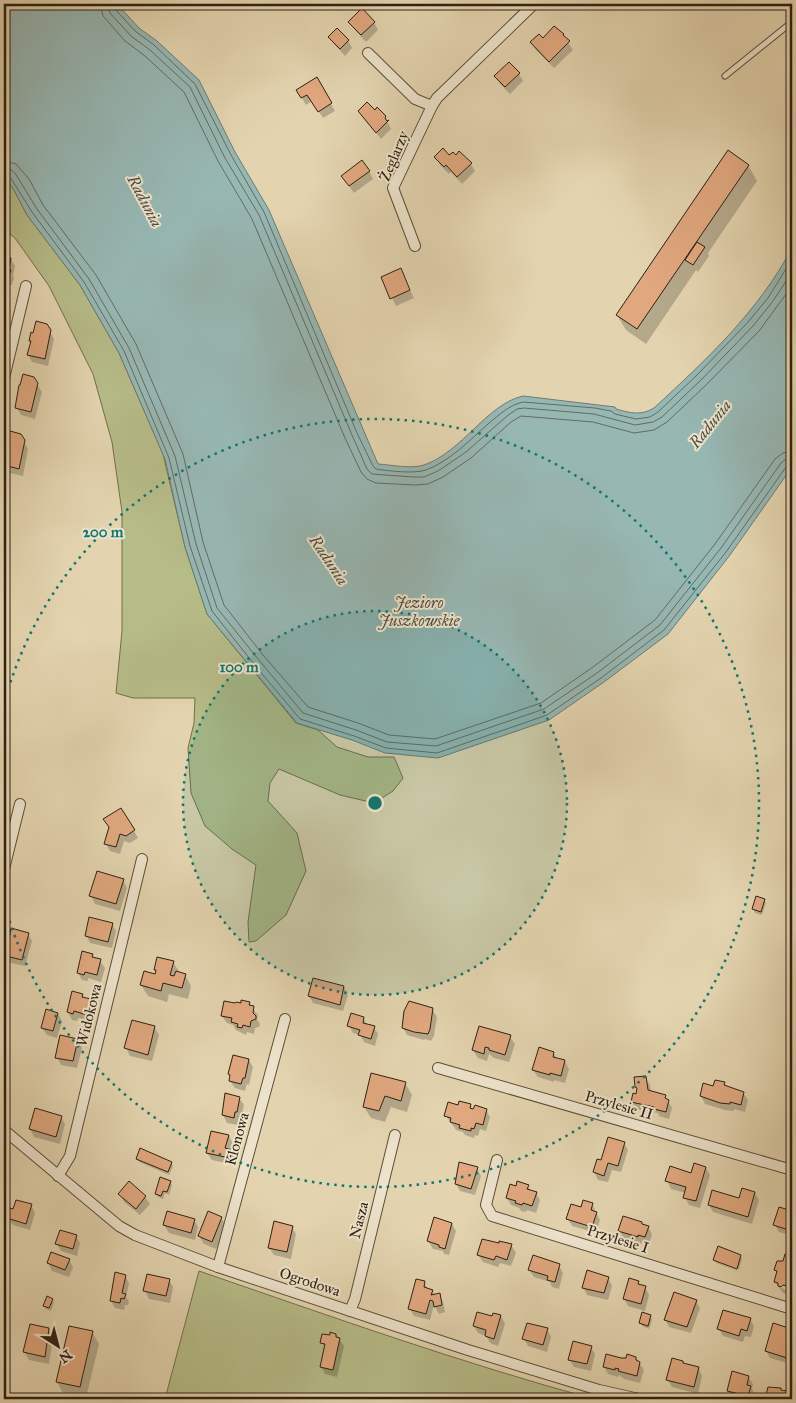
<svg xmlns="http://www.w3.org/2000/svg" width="796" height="1403" font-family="'IM FELL Great Primer',serif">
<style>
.green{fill:#b6bc88;stroke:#726e4d}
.water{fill:#97b7b3;stroke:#6d7b73}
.shadow{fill:#0003;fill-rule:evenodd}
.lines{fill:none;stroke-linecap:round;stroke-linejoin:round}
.shore{stroke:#626c62;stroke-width:1}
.building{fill:#e1a87f;stroke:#2e2012}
.service-casing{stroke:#5b4d39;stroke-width:7}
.minor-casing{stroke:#5b4d39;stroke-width:12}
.service{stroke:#ede3cb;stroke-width:5}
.minor{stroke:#ede3cb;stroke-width:10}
.ring{fill:none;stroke:#0f766e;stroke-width:2.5;stroke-dasharray:2.5 5}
.labels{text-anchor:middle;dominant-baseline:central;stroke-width:4;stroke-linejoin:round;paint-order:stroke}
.street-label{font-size:15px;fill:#2e2012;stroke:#ede3cb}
.water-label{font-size:16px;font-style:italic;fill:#4e4d42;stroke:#ede3cb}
.centre{fill:#0f766e;stroke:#ede3cb;stroke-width:2.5}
.ring-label{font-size:15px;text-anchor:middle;font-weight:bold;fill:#0f766e;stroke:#ede3cb;stroke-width:4;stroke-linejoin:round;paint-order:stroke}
</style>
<rect width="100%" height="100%" fill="#e3d4af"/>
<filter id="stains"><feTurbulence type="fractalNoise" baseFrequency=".004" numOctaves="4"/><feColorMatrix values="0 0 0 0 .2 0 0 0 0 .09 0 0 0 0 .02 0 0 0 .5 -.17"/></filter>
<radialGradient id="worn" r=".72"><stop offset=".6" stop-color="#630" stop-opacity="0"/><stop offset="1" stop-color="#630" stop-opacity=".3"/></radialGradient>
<g class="green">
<path d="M4,177L14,190L27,215L80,285L119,353L163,454L185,547L207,614L296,723L318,730L337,747L368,757H394L403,778L393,791L374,803L340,795L279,769L270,783L268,801L297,833L306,871L286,915L256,941L249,942L248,922L256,865L232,849L205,826L191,793L188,748L194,723L195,698H133L116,693L122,631V512L112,442L93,374L49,286L15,238L4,229Z"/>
<path d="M199,1271C330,1316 461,1363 594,1399H165Z"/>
</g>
<path class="water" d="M4,4H117L139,28L157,41L199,80L235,152L269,210L378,464C392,465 411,469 424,465C462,452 487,404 523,396L615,407L616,409C630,413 641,416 654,408C706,360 758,312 792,248V467L730,555L668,634L604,682L549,720L438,758L385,753L352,740L297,723L207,614L185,547L165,459L119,353L80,285L27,215L14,190L4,177Z"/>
<g class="shadow">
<path d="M350,22H374L378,30L366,42L354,29Z"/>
<path d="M554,28L563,35L573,50L554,68L536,50L531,42L542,39Z"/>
<path d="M330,37L348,40L352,48L345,56L334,44Z"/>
<path d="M519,74L523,81L510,94L500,84L496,77Z"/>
<path d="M316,78L335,111L323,118L312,101L306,105L297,90Z"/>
<path d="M359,111L375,112L385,117L391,129L381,139Z"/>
<path d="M436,157H449L471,164L475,171L462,184L451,172L449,174L440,165Z"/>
<path d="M748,165L757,181L708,253L709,256L698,272L696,270L646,344L626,330L617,315Z"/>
<path d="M369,171L373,179L354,193L343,177Z"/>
<path d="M4,257L11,259L15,266L13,276L14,278L12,285H10L8,299H4Z"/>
<path d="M404,277L414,298L396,306L382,278Z"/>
<path d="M46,325L54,339L48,366L32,362L28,355Z"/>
<path d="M33,378L42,392L35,419L21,415L17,408Z"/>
<path d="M20,435L28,449L23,476L6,472L4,467L6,452Z"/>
<path d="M4,535L7,540L4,552Z"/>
<path d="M110,828L134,831L138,838L130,843L124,841L120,854L110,851L106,844Z"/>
<path d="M123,880L127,888L120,911L95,904L91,896Z"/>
<path d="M764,900L766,903L762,915L755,913L753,909Z"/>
<path d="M112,924L116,931L112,948L90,943L86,935Z"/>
<path d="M28,934L32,941L25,966L11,963L7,956Z"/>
<path d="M92,955L95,959L100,961L105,968L101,982L88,978V981L82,980L78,973Z"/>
<path d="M173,962L180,973L185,975L191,986L188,999L169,994L167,1002L148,996L141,985L155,976V969Z"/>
<path d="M344,987L348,995L343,1011L313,1003L309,996Z"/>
<path d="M82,995L85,999L90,1000L94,1008L91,1022L78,1018L77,1021L72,1020L68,1012Z"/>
<path d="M249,1004L258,1015L257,1019L260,1024L259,1027L255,1028L254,1034L247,1032L246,1035L236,1030L233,1025L227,1023L222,1016L236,1005Z"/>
<path d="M432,1009L437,1017L434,1036L431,1041L425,1039L424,1040L407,1035L403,1028Z"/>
<path d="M58,1014L62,1021L57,1038L47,1035L42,1028Z"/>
<path d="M363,1018L367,1025L374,1027L378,1034L375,1046L364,1042L360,1035L353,1033L349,1026Z"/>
<path d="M133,1022L155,1028L159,1035L152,1061L130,1056L126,1048Z"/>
<path d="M510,1037L515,1044L509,1062L494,1058L489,1054L487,1061L478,1058L473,1050Z"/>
<path d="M78,1040L82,1048L77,1068L61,1065L57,1057Z"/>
<path d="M553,1053L557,1059L565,1061L569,1069L565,1083L554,1080V1082L538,1077L533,1070Z"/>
<path d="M249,1060L253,1067L249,1085L247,1084L245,1091L235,1088L230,1081Z"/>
<path d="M645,1078L650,1085L651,1092L665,1096L672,1108L669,1119L659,1116L658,1113L636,1109L632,1102Z"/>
<path d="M405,1083L412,1095L407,1112L391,1107L385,1122L371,1118L364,1107Z"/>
<path d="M724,1084L726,1087L743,1093L748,1100L745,1112L734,1109V1111L725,1110L705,1104L701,1096L714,1088Z"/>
<path d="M239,1098L244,1105L241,1119H239L238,1125L227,1123L223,1115Z"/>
<path d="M470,1105L474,1112L486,1110L490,1117L486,1131L480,1129L478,1136L475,1135L474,1138L465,1135L463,1132L456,1130L446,1116L459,1106Z"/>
<path d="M61,1117L65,1124L60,1144L34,1137L30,1129Z"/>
<path d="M212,1133L229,1136L233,1144L231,1150L236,1158L234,1165L212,1160L207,1153Z"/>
<path d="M624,1143L628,1150L621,1172L612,1170L608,1182L598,1180L594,1172L602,1162Z"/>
<path d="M137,1158L171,1163L173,1166L169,1175L139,1162Z"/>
<path d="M477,1168L481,1176L475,1195L460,1191L456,1184Z"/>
<path d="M706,1168L710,1175L700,1208L689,1205L685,1197L686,1193L671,1189L667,1181L691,1174Z"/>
<path d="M170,1182L172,1185L169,1195L165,1193L163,1199L158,1197L156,1193Z"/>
<path d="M528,1186L531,1192L536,1193L540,1200L536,1213L527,1210L526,1212L521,1211L519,1208L511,1205L507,1198L517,1187Z"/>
<path d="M755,1193L759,1200L752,1224L713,1212L709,1205L740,1200Z"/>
<path d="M120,1195L145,1197L150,1204L140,1215L124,1202Z"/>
<path d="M592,1204L600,1220L596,1233L572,1226L568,1219Z"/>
<path d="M31,1205L35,1213L30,1230L13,1225L8,1218Z"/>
<path d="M791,1208H792V1236L779,1232L775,1225L790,1212Z"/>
<path d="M221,1218L226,1225L216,1249L204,1244L199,1236Z"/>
<path d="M194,1220L198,1227L195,1240L169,1233L164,1225Z"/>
<path d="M641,1223L643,1225L648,1227L652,1234L649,1244L642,1242L641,1244L624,1238L619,1231Z"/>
<path d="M452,1224L456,1231L449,1255L444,1254L443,1251L433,1249L428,1241Z"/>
<path d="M292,1227L296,1234L291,1259L274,1255L269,1248Z"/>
<path d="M76,1236L80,1243L77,1256L61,1251L57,1244Z"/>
<path d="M511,1245L516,1253L511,1266L500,1263L498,1267L483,1262L478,1255Z"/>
<path d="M719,1248L740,1256L742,1259L739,1269L715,1260V1261L714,1260Z"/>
<path d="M786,1255L792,1257V1293L787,1292L786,1294L783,1293L775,1282L778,1274L775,1270L784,1262ZM779,1285L788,1287L787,1290L779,1287Z"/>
<path d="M69,1260L73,1267L69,1277L52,1271L48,1263Z"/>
<path d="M716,1262L739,1271H738L716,1263Z"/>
<path d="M559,1266L563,1273L559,1289L552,1287L550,1282L534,1277L529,1270Z"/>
<path d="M125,1276L129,1283L126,1297L129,1302L128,1305H125L124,1310L115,1308L111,1301Z"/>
<path d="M608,1278L612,1286L608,1300L587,1295L583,1287Z"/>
<path d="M169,1280L173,1287L170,1303L149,1299L145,1291Z"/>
<path d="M638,1282L641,1286L645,1287L649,1295L645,1311L628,1306L624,1299Z"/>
<path d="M424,1283L428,1289L432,1291L435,1295L439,1294L443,1302L445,1312L439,1314L434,1305L430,1320L414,1316L409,1308Z"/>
<path d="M52,1300L54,1303L51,1311L46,1309L44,1306Z"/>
<path d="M696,1301L700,1308L691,1333L669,1327L665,1319Z"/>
<path d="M494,1314L501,1316L505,1324L498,1346L490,1343L486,1336L478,1333L474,1326L492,1318Z"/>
<path d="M650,1316L652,1320L649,1329L642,1326L640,1323Z"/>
<path d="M750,1319L754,1326L751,1337L745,1336L743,1342L723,1336L719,1329Z"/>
<path d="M774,1325L792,1331V1347L790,1353L792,1359L791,1364L770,1358L766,1351Z"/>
<path d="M48,1329L53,1337L49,1364L29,1360L24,1352Z"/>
<path d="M547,1329L551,1337L547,1352L528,1346L524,1339Z"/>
<path d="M92,1332L99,1344L86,1398L63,1393L57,1382Z"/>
<path d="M336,1335L344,1346L337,1377L325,1374L321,1367L325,1348L322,1342Z"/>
<path d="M591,1347L595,1354L591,1371L574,1367L569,1359Z"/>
<path d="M636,1358L644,1370L640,1383L624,1379L619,1375L618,1377L608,1374L604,1367Z"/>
<path d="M683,1362L685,1365L698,1368L702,1376L698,1394L672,1387L668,1380Z"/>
<path d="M748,1377L753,1384L752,1389L755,1394L753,1399L732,1398L728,1391Z"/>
</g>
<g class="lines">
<g class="shore">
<path d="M100,4L103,16L125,41L145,56L184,92L218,161L252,219L345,438L361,472L367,479L376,483L415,485L428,484L443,477L471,458L511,422L521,416L593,422L634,433L654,430L667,422L707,384L759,331L792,286"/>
<path d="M108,4L110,13L131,36L150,50L190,87L225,158L259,215L352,435L367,469L372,474L413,477H424L438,471L466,452L507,416L517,409L524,408L594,414L635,425L653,422L662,417L702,379L753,326L773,301L792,272"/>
<path d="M114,4L115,9L135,31L154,45L195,84L231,155L264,212L357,433L373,466L376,469C389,471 414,474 426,470C450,461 470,440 488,424C499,415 509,405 523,402L595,408L611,411L615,414L636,419L650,417L658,412L697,375L749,321L768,298L792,259"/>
<path d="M4,161L16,164L29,179L43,205L96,275L136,344L183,454L203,542L224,605L263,655L308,707L358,723L389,735L435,739L541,703L593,667L655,620L715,544L775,459L783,453L792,451"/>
<path d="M4,168L10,169L15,173L37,209L89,279L129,348L175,456L196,544L217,608L258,659L303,713L356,730L387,742L436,746L544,709L597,673L660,625L721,548L781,463L786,459L792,458"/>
<path d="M4,175L10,177L32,212L84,282L124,351L169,458L190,546L212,611L253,663L300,719L354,736L386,748L437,753L547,715L601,678L664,630L726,552L786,467L792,465"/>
</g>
</g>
<g class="building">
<path d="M362,8L375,22L361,35L348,22Z"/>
<path d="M554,26L564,34L563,35L570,41L549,62L530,42L539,34L543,38Z"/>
<path d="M337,28L349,40L340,49L328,37Z"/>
<path d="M509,62L520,73L505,87L494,76Z"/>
<path d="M317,77L332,103L318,112L307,95L301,98L296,90Z"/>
<path d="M367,102L375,110L377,107L386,116L385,118L387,121L389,120L376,133L358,111Z"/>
<path d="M443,148L449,155L453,152L456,155L459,151L472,163L457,177L446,165L444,167L434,157Z"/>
<path d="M728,150L749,165L637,329L616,315Z"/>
<path d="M362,160L370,171L349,186L341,176Z"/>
<path d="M697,242L705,247L693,265L685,260Z"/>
<path d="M4,256L11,258L9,269L11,270L8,278H7L4,293Z"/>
<path d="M401,268L410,290L390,299L381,277Z"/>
<path d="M36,321L47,324L51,330L45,359L27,355L31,341H29L31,332L33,333Z"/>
<path d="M23,374L34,377L38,383L31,412L15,408L19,385H20Z"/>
<path d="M10,431L21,434L25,440L19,469L4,465V448Z"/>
<path d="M121,808L135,830L126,836L120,834L116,847L104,844L109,827L103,819Z"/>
<path d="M97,871L124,879L116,904L89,896Z"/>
<path d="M756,896L765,899L761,912L752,909Z"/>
<path d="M89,917L113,923L108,942L85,936Z"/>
<path d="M11,928L29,933L22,960L6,956Z"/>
<path d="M82,951L93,954L92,957L101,959L97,975L85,972L84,975L77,973Z"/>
<path d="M157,957L174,961L170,975L174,976L176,971L186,974L182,988L163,983L161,991L140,985L144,971L155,974L156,970H154Z"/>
<path d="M313,978L344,986L340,1005L308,996Z"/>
<path d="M72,991L83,994L82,997L91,999L87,1015L74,1011L73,1014L67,1012Z"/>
<path d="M241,1000L250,1002L249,1005L254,1006L253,1013L256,1016V1019L251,1021L250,1027L243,1025L242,1028L237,1027L238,1024L231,1022L232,1018L221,1016L224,1001L235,1003L236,1002L241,1003Z"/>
<path d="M409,1001L433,1008L430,1029L428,1034L414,1032L402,1028L404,1011Z"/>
<path d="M46,1009L58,1013L53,1031L41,1028Z"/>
<path d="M351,1013L364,1017L363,1023L375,1026L371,1039L358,1035L360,1030L347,1026Z"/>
<path d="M132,1020L155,1026L148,1055L124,1048Z"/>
<path d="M479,1026L511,1035L505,1055L489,1050V1048L485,1047L484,1054L472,1050Z"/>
<path d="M60,1035L78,1039L73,1061L55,1058Z"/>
<path d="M539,1047L554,1052L553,1057L565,1060L561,1076L550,1073V1075L532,1070Z"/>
<path d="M233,1055L249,1059L245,1078H243L241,1084L229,1081L230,1075L228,1074Z"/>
<path d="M371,1073L406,1082L401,1101L385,1096L379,1111L363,1107Z"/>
<path d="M646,1076L648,1090L666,1095L665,1098L669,1100L666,1112L654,1109V1107L631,1102L633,1093L636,1094L637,1088L635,1087L634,1077Z"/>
<path d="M715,1080L725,1082L724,1085L744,1092L741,1105L730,1102V1104L720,1103L700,1096L703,1083L713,1086Z"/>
<path d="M225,1093L240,1097L237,1112H235L234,1118L222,1115Z"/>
<path d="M459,1101L471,1104L470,1108L473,1109L475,1105L487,1109L483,1125L476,1123L474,1129L471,1128V1131L459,1128L460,1125L450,1122L451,1118L444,1116L448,1102L458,1105Z"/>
<path d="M35,1108L62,1116L56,1137L29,1129Z"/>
<path d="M211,1131L229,1135L225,1148L232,1150L230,1158L206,1153Z"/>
<path d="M608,1137L625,1142L618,1166L608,1163L604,1176L593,1172L597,1159L601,1160Z"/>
<path d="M140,1148L172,1162L168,1172L136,1159Z"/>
<path d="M459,1162L478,1167L471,1189L455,1184Z"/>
<path d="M694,1163L706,1167L696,1201L683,1198L686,1187L665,1181L670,1166L691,1173Z"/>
<path d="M160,1177L171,1181L167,1192L163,1191L161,1196L155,1194Z"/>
<path d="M129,1181L146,1196L136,1209L118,1194Z"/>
<path d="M517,1181L529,1185L527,1189L537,1192L532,1206L523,1203L522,1205L515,1203L516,1201L506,1198L510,1184L516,1186Z"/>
<path d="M742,1188L755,1192L748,1217L708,1205L712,1190L739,1198Z"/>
<path d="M16,1200L32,1204L26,1224L7,1218L10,1208L13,1209Z"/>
<path d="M583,1200L593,1203L591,1210L597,1212L592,1227L566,1219L571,1204L581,1207Z"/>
<path d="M779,1207L789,1210L790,1207H792V1231L773,1225Z"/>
<path d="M167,1211L195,1219L191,1233L163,1225Z"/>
<path d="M208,1211L222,1217L212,1242L198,1236Z"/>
<path d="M623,1216L642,1222V1224L649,1226L645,1237L638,1235V1237L618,1231Z"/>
<path d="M434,1217L452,1223L445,1249L439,1247V1245L427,1241Z"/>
<path d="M274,1221L293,1226L287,1252L268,1248Z"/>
<path d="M60,1230L77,1235L73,1249L55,1244Z"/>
<path d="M482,1239L499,1243V1241L512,1244L507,1260L496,1256L494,1260L477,1255Z"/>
<path d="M718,1246L741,1255L737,1269L713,1260Z"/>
<path d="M51,1252L70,1259L65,1270L47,1263Z"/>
<path d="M785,1254L792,1256V1287L783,1285L781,1287L778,1286V1283L774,1282L777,1271L774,1270L777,1261H783Z"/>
<path d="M533,1255L560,1264L555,1282L547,1280L548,1276L528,1270Z"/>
<path d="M587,1270L609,1277L604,1293L582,1288Z"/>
<path d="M115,1272L126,1275L122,1293L126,1294L124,1299L121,1298L120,1303L110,1301Z"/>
<path d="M147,1274L170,1279L166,1296L143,1291Z"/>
<path d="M629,1278L639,1281L638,1284L646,1286L641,1304L623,1299Z"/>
<path d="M416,1279L425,1281L424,1287L433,1290L431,1295L440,1293L442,1305L434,1307L433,1301L430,1300L426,1314L408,1309Z"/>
<path d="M674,1292L697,1300L687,1327L664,1320Z"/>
<path d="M47,1296L53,1299L49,1308L43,1306Z"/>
<path d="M723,1310L751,1318L747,1331L741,1329L739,1336L717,1329Z"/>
<path d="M477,1312L492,1316L493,1313L501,1315L494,1339L485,1336L486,1330L473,1326Z"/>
<path d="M642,1312L651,1315L648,1326L639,1323Z"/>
<path d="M527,1323L548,1328L543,1345L522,1339Z"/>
<path d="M773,1323L792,1329V1339L789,1338L786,1348L789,1349L787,1358L765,1351Z"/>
<path d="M30,1324L49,1328L45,1357L23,1352Z"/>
<path d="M69,1326L93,1331L80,1387L56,1382Z"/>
<path d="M330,1332L336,1334V1337L340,1338L333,1370L320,1367L325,1344L320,1343L322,1334L330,1335Z"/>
<path d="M573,1341L592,1346L587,1364L568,1360Z"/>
<path d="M606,1354L621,1358H626L627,1354L636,1357V1360L640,1362L637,1376L618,1371L619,1369L615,1368V1370L603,1367Z"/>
<path d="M672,1358L683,1361V1363L699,1367L694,1387L666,1380Z"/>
<path d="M732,1371L749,1376L747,1385L751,1386L748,1396L727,1391Z"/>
<path d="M768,1387L781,1388V1390L787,1391L786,1394L792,1396V1399H765Z"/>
</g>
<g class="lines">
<g class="service-casing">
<path id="service" d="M725,76L792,22"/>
</g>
<g class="minor-casing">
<g id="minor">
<path d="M368,53L415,99L432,106"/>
<path d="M415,246L393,188L432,106L437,98L534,4"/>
<path d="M4,378L26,286"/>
<path d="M4,869L20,804"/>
<path d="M438,1068L792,1170"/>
<path d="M4,1130L119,1226L135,1235L218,1267L468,1350L599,1390L639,1399"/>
<path d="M497,1160L486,1205L492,1216L792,1309"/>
<path d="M58,1176L70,1156L142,859"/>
<path d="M218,1267L285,1019"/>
<path d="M350,1311L355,1299L395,1135"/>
</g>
</g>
<use href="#service" class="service"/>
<use href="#minor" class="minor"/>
</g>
<circle cx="375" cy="803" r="192" fill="#0f766e" fill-opacity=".12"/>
<g class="ring">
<circle cx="375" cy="803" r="192"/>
<path d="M4 704A384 384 0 1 1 4 902"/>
</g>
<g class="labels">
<g class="street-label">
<text transform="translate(394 156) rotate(-67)">Żeglarzy</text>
<text transform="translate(89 1015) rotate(-76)">Widokowa</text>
<text transform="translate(619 1105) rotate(16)">Przylesie II</text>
<text transform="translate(237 1139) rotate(-75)">Klonowa</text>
<text transform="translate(359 1220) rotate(-76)">Nasza</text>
<text transform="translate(618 1239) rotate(17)">Przylesie I</text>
<text transform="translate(310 1282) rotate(18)">Ogrodowa</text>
</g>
<g class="water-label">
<text transform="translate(145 201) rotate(62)">Radunia</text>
<text transform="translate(710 424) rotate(-51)">Radunia</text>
<text transform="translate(329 560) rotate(56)">Radunia</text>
<text x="419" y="602">Jezioro<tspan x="419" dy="18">Juszkowskie</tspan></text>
</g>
</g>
<circle cx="375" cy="803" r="8" class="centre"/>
<g class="ring-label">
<text x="103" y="537">200 m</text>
<text x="239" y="672">100 m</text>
</g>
<rect width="796" height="1403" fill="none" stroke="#e3d4af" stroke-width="20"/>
<rect x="5" y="5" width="786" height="1393" fill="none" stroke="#2e2012" stroke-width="2.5"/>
<rect x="10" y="10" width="776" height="1383" fill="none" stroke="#2e2012"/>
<g transform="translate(58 1346) rotate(144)" stroke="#ede3cb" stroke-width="4" paint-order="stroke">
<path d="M0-4L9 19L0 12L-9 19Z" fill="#2e2012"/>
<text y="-8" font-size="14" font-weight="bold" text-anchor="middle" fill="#2e2012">N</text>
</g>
<rect width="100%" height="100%" filter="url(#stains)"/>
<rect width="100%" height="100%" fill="url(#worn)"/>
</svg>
